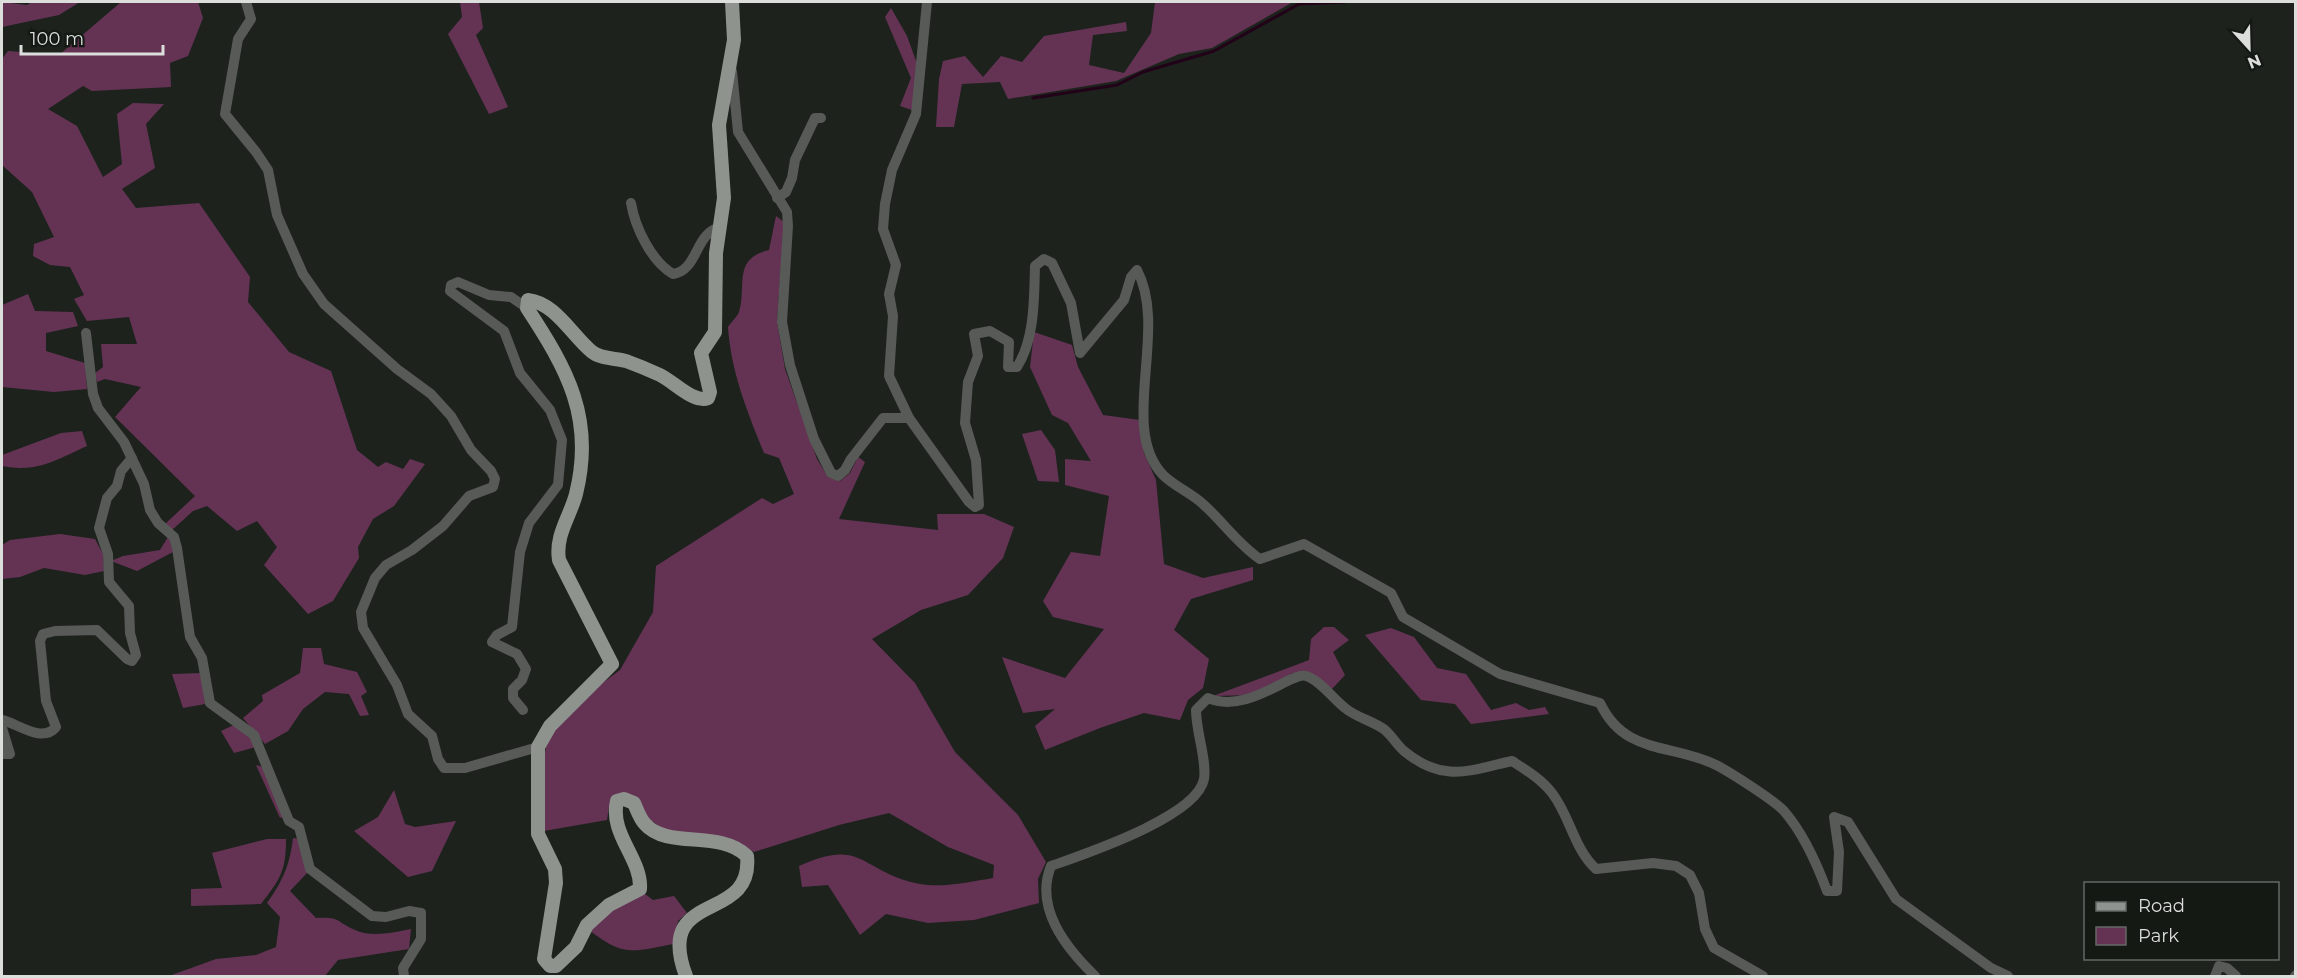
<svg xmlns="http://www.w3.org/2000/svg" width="2297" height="978" font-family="Montserrat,sans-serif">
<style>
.green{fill:#643354}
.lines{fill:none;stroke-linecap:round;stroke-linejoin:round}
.stream{stroke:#210218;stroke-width:3}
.minor{stroke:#575a57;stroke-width:10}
.major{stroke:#8e938e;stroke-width:14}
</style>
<rect width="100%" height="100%" fill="#1d221d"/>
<g class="green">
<path d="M2,2L27,5L32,2H80L59,15L2,27Z"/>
<path d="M121,2H198L203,18L188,56L170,63L171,87L92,91L83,86L48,109L77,126L103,177L122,164L117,114L133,103L164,104L146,124L155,168L122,189L136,208L199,203L250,277L248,302L289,352L331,371L357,450L378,467L386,462L403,469L410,459L425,464L394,506L373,519L358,547L359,558L333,601L308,614L264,565L277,547L257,521L237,531L207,506L193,511L172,530L165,524L195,496L115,417L141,387L105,379L97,382L95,373L103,367L101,344H137L129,317L87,321L74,299L84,295L70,267L50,265L33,256L34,244L54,237L32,192L2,165V59L8,51L59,55Z"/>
<path d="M460,2H479L483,28L476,35L508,107L489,114L448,34L462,17Z"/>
<path d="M1155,2H1293L1212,48L1179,54L1116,81L1008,99L1000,82L962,84L954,127H936L939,79L943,61L965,56L983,77L1001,56L1022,62L1044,36L1126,22L1127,31L1093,35L1089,65L1124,73L1151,33Z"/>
<path d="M891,8L907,36L920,72L912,110L900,106L911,78L885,17Z"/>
<path d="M776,216L784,222L777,322L785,369L817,459L828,477L840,481L850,473L858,457L865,462L839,519L938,530L937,514H984L1014,527L1003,558L968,595L921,610L872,639L915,683L955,752L1018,815L1046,862L1038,879L1039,903L974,920L928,923L886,914L860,935L828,885L802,887L799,866C862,837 860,870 915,883C940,889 969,882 993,878L994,865L948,847L889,813L839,825L754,852L740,844L666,831L620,798L609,807L607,820L544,831L543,767L546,746L555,730L593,690L620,670L653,612L656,566L762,498L773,504L794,494L779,458L764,453C747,411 731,372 728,327C731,322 737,317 739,312C747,285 732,259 769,250Z"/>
<path d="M28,294L35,311L73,312L78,326L46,333V351L85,363L87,389L54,392L2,387V305Z"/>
<path d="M1034,332L1072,345L1078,367L1103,415L1140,420L1144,453L1156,480L1164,564L1203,578L1253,567V580L1191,599L1174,630L1209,659L1203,688L1188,700L1180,720L1144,713L1100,728L1045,750L1035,726L1055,709L1023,713L1002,657L1065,678L1104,629L1053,617L1043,601L1071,552L1100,556L1109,496L1065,485V459L1091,461L1068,423L1052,415L1030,367Z"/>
<path d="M1041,430L1055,450L1059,482L1038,481L1022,434Z"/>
<path d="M82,431L87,446C56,460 37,473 2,466V455L61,433Z"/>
<path d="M60,534L95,539L103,554L104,571L85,575L44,568L20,577L2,579V545L10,540Z"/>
<path d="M168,537L173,543V552L137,571L111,561L123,556L160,550Z"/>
<path d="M1324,627H1334L1349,640L1333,652L1345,675L1332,689L1310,673H1292L1277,685L1252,695L1213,696L1309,660L1311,639Z"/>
<path d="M1391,628L1414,637L1437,668L1466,674L1491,710L1516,703L1529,710L1545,707L1549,714L1471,724L1455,704L1421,700L1365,635Z"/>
<path d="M303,648H321L324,664L357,672L367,692L361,696L369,715L360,716L349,694L325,692L303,709L288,731L265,744L243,718L263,701L262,695L300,673Z"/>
<path d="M202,673L205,704L183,708L172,674Z"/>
<path d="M238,723L252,736L256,747L234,753L221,731Z"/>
<path d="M256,765L263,767L285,816L280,818Z"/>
<path d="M394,790L405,824L415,827L456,821L432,871L408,877L354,831L378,817Z"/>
<path d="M293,838L301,839L307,873L290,891L316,918C342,917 334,921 355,930C370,938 396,932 411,929L409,949L338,960L325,976H169L216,959L256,955L276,947L280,917L267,903C283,881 290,864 293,838Z"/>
<path d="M267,839H286C286,872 280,879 261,904L191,906V889L222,888L212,853Z"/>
<path d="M641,891L653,900L674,896L687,913L678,921L673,944C632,952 624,957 589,930L608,910Z"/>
</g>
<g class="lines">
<path class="stream" d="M1033,98L1117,85L1143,72L1214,51L1299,4L1345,2"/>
<g class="minor">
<path d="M246,2L251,19L238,39L225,114L256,152L268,170L277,215L303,274L324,304L397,369L431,394L451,416L471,450L491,471L495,479L493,487L469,496L443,526L412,550L386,565L375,578L361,612L363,628L397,685L408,714L432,736L438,759L444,768H465L538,747"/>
<path d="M927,2L916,114L892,170L885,204L883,229L896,265L889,294L893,316L889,376L909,418L969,502L975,507L979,505L976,460L965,423L968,382L978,356L974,334L990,331L1009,342L1008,367H1017C1035,339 1034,298 1035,266L1044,259L1052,263L1071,303L1080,353L1124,300L1131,277L1137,270C1169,330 1118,428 1163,475C1175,487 1192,493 1204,505C1223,522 1239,545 1260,559L1304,544L1391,593L1403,617L1500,674L1600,703C1625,756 1672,743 1716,765C1730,772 1775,801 1784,811C1804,834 1817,864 1827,891H1837L1839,852L1834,817L1848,822L1896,899L1991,968L2008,976"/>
<path d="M732,71L738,132L787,212L788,226L782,322L790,365L814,439L831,473L838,476L845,470L851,459L883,418H909"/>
<path d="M777,198L786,192L792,178L795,160L815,118H821"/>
<path d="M631,203C635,227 651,261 673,274C699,270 694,233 721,227"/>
<path d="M86,333L93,394L98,408L124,442L144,484L150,510L158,523L174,537L177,548L190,637L202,658L210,703L254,735L289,821L299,827L310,869L372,916L386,917L409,911L421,913V939L403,968L404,976"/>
<path d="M523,710L513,698V689L522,680L526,669L517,654L492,642L497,635L512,627L520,552L529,523L558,485L562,440L550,410L520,373L504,331L450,291L451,285L458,282L489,295L511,297L527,308"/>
<path d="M2,720C17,723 42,744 56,727L46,701L40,641L43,634L55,631L97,630L127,659L132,661L136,655L130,633L129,606L109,582L108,554L99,528L107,498L117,486L121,471L132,458"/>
<path d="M2,728L10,754H2"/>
<path d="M1095,976C1066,948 1034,908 1051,866C1084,854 1197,817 1204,779C1207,760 1196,732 1196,710L1208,698C1247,715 1292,671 1306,676C1320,680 1333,699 1345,708C1357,718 1373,721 1385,730C1392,736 1397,745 1404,751C1443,783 1468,771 1512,761C1526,770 1541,779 1552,793C1570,816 1574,849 1596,869L1653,863L1676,866L1690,875L1699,893L1705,929L1714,948L1763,976"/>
<path d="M2215,976L2219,966L2227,968L2236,976"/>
<path d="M2295,976L2296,975"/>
</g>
<path class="major" d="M686,976C653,888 754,925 747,856C719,829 668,850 645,824C640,819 637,810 634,803L624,799L617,801C609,834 642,859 640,889L609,905L587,925L576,947L556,966H550L544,959L556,883L555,869L538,834V747L550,726L612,664L559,560C555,535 570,517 576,494C595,418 567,369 527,308L528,300C555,303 571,334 591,351C600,359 614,358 626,361C637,365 649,370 660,375C673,381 694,404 708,398L710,392L701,353L715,332L716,253L724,198L719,125L734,40L732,2"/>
</g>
<rect width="2297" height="978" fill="none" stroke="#dbdedb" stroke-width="6"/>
<rect x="2084" y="882" width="195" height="78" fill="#141914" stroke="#646864" stroke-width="1.5"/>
<rect x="2096" y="902" width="30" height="9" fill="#8e938e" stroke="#646864" stroke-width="1.5"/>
<text x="2138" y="912" font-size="18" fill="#dbdedb">Road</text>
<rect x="2096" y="927" width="30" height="18" fill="#643354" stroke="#646864" stroke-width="1.5"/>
<text x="2138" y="942" font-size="18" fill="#dbdedb">Park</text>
<g transform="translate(2249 48) rotate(158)" stroke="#141914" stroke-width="4.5" paint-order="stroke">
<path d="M0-4.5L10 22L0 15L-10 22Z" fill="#dbdedb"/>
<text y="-9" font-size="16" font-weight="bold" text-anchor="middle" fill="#dbdedb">N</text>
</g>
<path d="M21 45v9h142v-9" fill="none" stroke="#dbdedb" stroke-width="3"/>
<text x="30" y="45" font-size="18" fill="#dbdedb" stroke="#141914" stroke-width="4.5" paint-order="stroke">100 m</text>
</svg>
